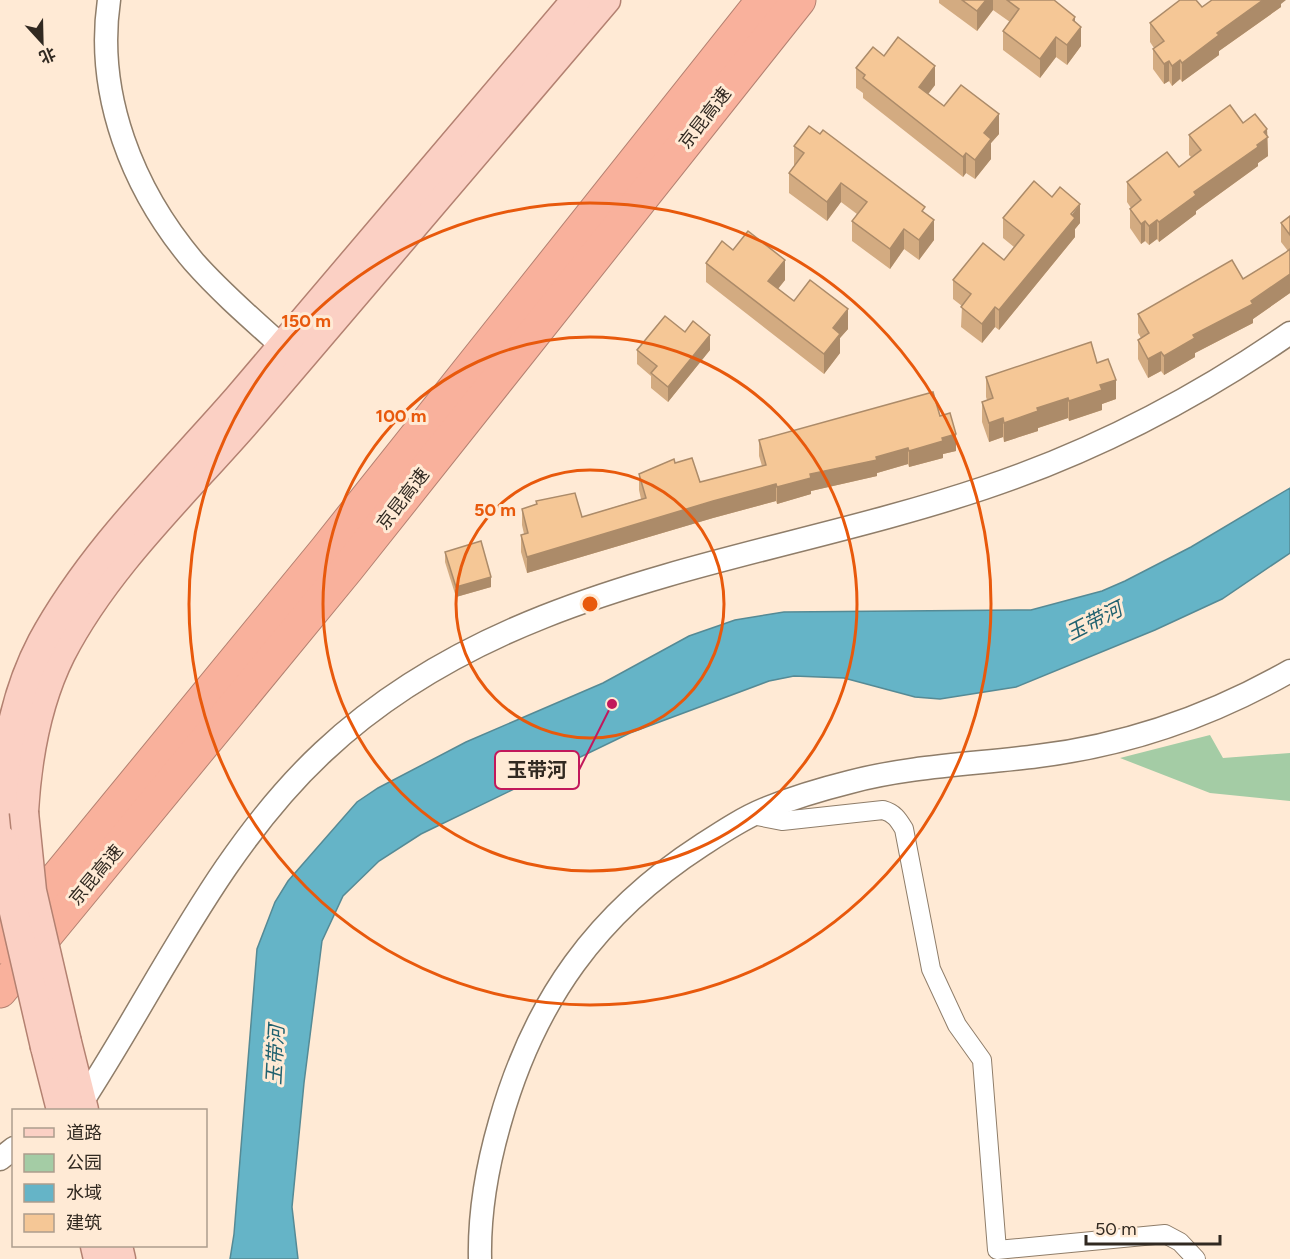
<svg xmlns="http://www.w3.org/2000/svg" width="1290" height="1259" font-family="Figtree,'Noto Sans SC',sans-serif">
<style>
.green{fill:#a4cca5}
.water{fill:#65b4c7;stroke:#558a95;stroke-width:1.5}
.lines{fill:none;stroke-linecap:round;stroke-linejoin:round}
.minor-casing{stroke:#8f7d69;stroke-width:20}
.tertiary-casing{stroke:#8f7d69;stroke-width:25}
.primary-casing{stroke:#b38171;stroke-width:31}
.motorway-casing{stroke:#b38171;stroke-width:35}
.minor{stroke:#fff;stroke-width:18}
.tertiary{stroke:#fff;stroke-width:22}
.primary{stroke:#fbd0c4;stroke-width:28}
.motorway{stroke:#f9b19c;stroke-width:33}
.primary-bridge-casing{stroke:#b38171;stroke-width:31;stroke-linecap:butt}
.primary-bridge{stroke:#fbd0c4;stroke-width:28}
.wall{fill:#d3ab81}
.shaded-wall{fill:#ac8b69}
.building{fill:#f5c796;stroke:#ac8b69;stroke-width:1.5}
.ring{fill:none;stroke:#e8590c;stroke-width:3}
.labels{text-anchor:middle;dominant-baseline:central;stroke-width:6;stroke-linejoin:round;paint-order:stroke}
.street-label{font-size:18px;fill:#312921;stroke:#ffead5}
.water-label{font-size:20px;font-style:italic;fill:#20616f;stroke:#ffead5}
.centre{fill:#e8590c;stroke:#ffead5;stroke-width:3}
.ring-label{font-size:18px;text-anchor:middle;font-weight:bold;fill:#e8590c;stroke:#ffead5;stroke-width:6;stroke-linejoin:round;paint-order:stroke}
.leader{fill:none;stroke:#c2185b;stroke-width:2}
.callout-dot{fill:#c2185b;stroke:#ffead5;stroke-width:2}
.callout{fill:#ffead5;stroke:#c2185b;stroke-width:2}
.callout-label{font-size:20px;text-anchor:middle;font-weight:bold;fill:#312921}
</style>
<rect width="100%" height="100%" fill="#ffead5"/>
<path class="green" d="M1210,735L1223,758L1290,753V801L1210,793L1120,758Z"/>
<path class="water" d="M1290,488V553L1222,599L1155,630L1016,687L940,699L915,697L844,678L794,676L769,681L630,733L421,834L379,861L343,896L322,941L304,1083L292,1207L298,1259H230L234,1234L257,949L275,902L288,881L357,802L378,788L466,742L603,683L689,636L735,620L784,612L1031,610L1102,591L1125,581L1191,547Z"/>
<g class="lines">
<g class="minor-casing">
<path id="minor" d="M752,815L782,821L883,810C894,813 898,819 904,829L931,969L957,1025L982,1060L997,1250L1165,1234L1180,1242L1196,1259"/>
</g>
<g class="tertiary-casing">
<g id="tertiary">
<path d="M109,0C95,95 133,190 194,262C224,296 260,326 294,357"/>
<path d="M82,1102C159,984 219,849 323,752C505,581 757,564 984,488C1092,452 1196,398 1290,333"/>
<path d="M0,1159L14,1148"/>
<path d="M480,1259C479,1212 487,1167 500,1122C534,1001 597,913 702,845C722,832 743,818 765,809C792,798 822,789 850,782C909,766 977,764 1038,756C1128,745 1211,716 1290,671"/>
</g>
</g>
<g class="primary-casing">
<g id="primary">
<path d="M24,812C27,760 37,702 61,654C108,563 189,489 255,412C373,275 488,137 606,0"/>
<path d="M2,840C0,774 11,701 42,642C92,550 170,476 238,398C351,266 463,132 576,0"/>
<path d="M67,1042L84,1110"/>
<path d="M45,1047L61,1110"/>
<path d="M95,1246L98,1259"/>
<path d="M118,1246L121,1259"/>
</g>
</g>
<g class="motorway-casing">
<g id="motorway">
<path d="M0,947L325,551L763,0"/>
<path d="M0,991L347,569L799,0"/>
</g>
</g>
<use href="#minor" class="minor"/>
<use href="#tertiary" class="tertiary"/>
<use href="#primary" class="primary"/>
<use href="#motorway" class="motorway"/>
<g class="primary-bridge-casing">
<g id="primary-bridge">
<path d="M24,812L32,891L67,1042"/>
<path d="M2,840L10,895L45,1047"/>
</g>
</g>
<use href="#primary-bridge" class="primary-bridge"/>
</g>
<g class="wall">
<path d="M939,0H1054L1075,22L1081,46L1067,65L1056,57L1040,78L1003,50V31L1010,22L993,10L977,31L939,3Z"/>
<path d="M1281,4V7L1219,51V55L1182,82L1180,79L1172,86L1169,81L1164,84L1153,69V49L1154,48L1150,42V23L1202,7Z"/>
<path d="M884,56L935,85L928,94L944,106L999,134L991,143V159L975,179L966,173L963,177L863,98V93L856,88V68Z"/>
<path d="M1243,123L1267,129L1268,156L1258,163V166L1196,211V214L1159,242L1157,239L1149,245L1145,241L1141,244L1130,228V209L1131,208L1127,202V182L1179,167L1191,157L1189,155V135Z"/>
<path d="M794,146L925,213L934,240L919,260L904,249L890,269L852,241V221L857,214L841,202L827,221L789,193V173L794,166Z"/>
<path d="M1290,216V293L1253,319V323L1195,353V357L1164,375L1161,371L1148,378L1138,359V340L1141,338L1138,333V314L1243,279L1285,253L1288,251L1281,242V223Z"/>
<path d="M1003,218L1080,223L1075,229V237L999,330L995,327L982,343L961,327L962,306L953,299V280L1004,260L1014,247L1003,238Z"/>
<path d="M733,250L785,280L778,289L794,301L848,329L840,338V353L824,374L706,282V263Z"/>
<path d="M685,332L710,350L668,402L651,388V376L637,364V350Z"/>
<path d="M1097,363L1116,399L1102,404V410L1069,421L1068,418L1038,428V431L1004,442L1003,437L989,442L982,422V402L987,400L986,397V377Z"/>
<path d="M940,416L956,451L943,454V458L909,467L908,464L877,473V476L811,491V494L777,504L776,501L713,518L527,573L521,552V535L524,534L522,525V509L536,505V501L582,517L641,499L639,490V474L675,463L700,482L762,466L759,456V440Z"/>
<path d="M445,552L491,587L456,597L445,562Z"/>
</g>
<g class="shaded-wall">
<path d="M986,0H993V10L977,31V11Z"/>
<path d="M1263,0H1286L1281,4V7L1219,51V55L1182,82V63L1217,33Z"/>
<path d="M1075,17V34L1081,27V46L1067,65V45L1073,20Z"/>
<path d="M1056,37V57L1040,78V59Z"/>
<path d="M1180,60V79L1172,86V66Z"/>
<path d="M1169,61V81L1164,84V64Z"/>
<path d="M935,66V85L919,106V87Z"/>
<path d="M999,114V134L991,143V159L975,179V160L984,133Z"/>
<path d="M1267,129L1268,156L1258,163V166L1196,211V214L1159,242V222L1194,192L1257,145L1264,132Z"/>
<path d="M966,153V173L963,177V157Z"/>
<path d="M841,183V202L827,221V202Z"/>
<path d="M1080,204V223L1075,229V237L999,330V310Z"/>
<path d="M934,220V240L919,260V240Z"/>
<path d="M1157,220V239L1149,245V226Z"/>
<path d="M1145,221V241L1141,244V224Z"/>
<path d="M904,229V249L890,269V249Z"/>
<path d="M785,260V280L768,301V281Z"/>
<path d="M1290,274V293L1253,319V323L1195,353V357L1164,375V356L1193,335L1251,301Z"/>
<path d="M995,307V327L982,343V324Z"/>
<path d="M848,309V329L840,338V353L824,374V354L833,328Z"/>
<path d="M710,335V350L668,402V387Z"/>
<path d="M1161,352V371L1148,378V359Z"/>
<path d="M1116,380V399L1102,404V410L1069,421V401L1100,385Z"/>
<path d="M1068,398V418L1038,428V431L1004,442V423L1037,408Z"/>
<path d="M1003,418V437L989,442V423Z"/>
<path d="M956,434V451L943,454V458L909,467V451L942,438Z"/>
<path d="M908,448V464L877,473V476L811,491V494L777,504V487L810,474Z"/>
<path d="M776,484V501L713,518L527,573V557L713,501Z"/>
<path d="M491,577V587L456,597V587Z"/>
</g>
<g class="building">
<path d="M962,0H986L977,11Z"/>
<path d="M1007,0H1054L1075,17L1073,20L1081,27L1067,45L1056,37L1040,59L1003,31L1019,9Z"/>
<path d="M1180,0H1196L1202,7L1212,0H1263L1217,33L1219,35L1182,63L1180,60L1172,66L1169,61L1164,64L1153,49L1164,41L1150,23Z"/>
<path d="M898,37L935,66L919,87L944,106L961,85L999,114L984,133L991,139L975,160L966,153L963,157L863,78L865,75L856,68L873,47L884,56Z"/>
<path d="M1230,105L1243,123L1255,114L1267,129L1264,132L1268,137L1257,145L1258,147L1194,192L1196,195L1159,222L1157,220L1149,226L1145,221L1141,224L1130,209L1141,200L1127,182L1167,152L1179,167L1201,150L1189,135Z"/>
<path d="M809,126L820,134L823,130L925,207L922,211L934,220L919,240L904,229L890,249L852,221L867,202L841,183L827,202L789,173L804,153L794,146Z"/>
<path d="M1034,181L1052,197L1060,187L1080,204L1071,214L1075,218L999,310L995,307L982,324L961,307L971,294L953,280L983,243L1004,260L1024,235L1003,218Z"/>
<path d="M1290,216V235L1281,223Z"/>
<path d="M748,231L785,260L768,281L794,301L810,280L848,309L833,328L840,334L824,354L706,263L722,241L733,250Z"/>
<path d="M1290,249V274L1251,301L1253,304L1193,335L1195,338L1164,356L1161,352L1148,359L1138,340L1149,333L1138,314L1232,260L1243,279L1285,253Z"/>
<path d="M665,316L685,332L693,321L710,335L668,387L651,373L657,366L637,350Z"/>
<path d="M1091,342L1097,363L1108,359L1116,380L1100,385L1102,390L1069,401L1068,398L1037,408L1038,411L1004,423L1003,418L989,423L982,402L993,398L986,377Z"/>
<path d="M933,392L940,416L950,413L956,434L942,438L943,441L909,451L908,448L876,457L877,460L810,474L811,478L777,487L776,484L713,501L527,557L521,535L528,533L522,509L537,504L536,501L575,493L582,517L646,498L639,474L674,459L675,463L692,458L700,482L766,465L759,440Z"/>
<path d="M481,541L491,577L456,587L445,552Z"/>
</g>
<g class="ring">
<circle cx="590" cy="604" r="134"/>
<circle cx="590" cy="604" r="267"/>
<circle cx="590" cy="604" r="401"/>
</g>
<g class="labels">
<g class="street-label">
<text transform="translate(705 118) rotate(-52)">京昆高速</text>
<text transform="translate(403 499) rotate(-52)">京昆高速</text>
<text transform="translate(96 875) rotate(-50)">京昆高速</text>
</g>
<g class="water-label">
<text transform="translate(1094 621) rotate(-27)">玉带河</text>
<text transform="translate(275 1055) rotate(-87)">玉带河</text>
</g>
</g>
<circle cx="590" cy="604" r="9" class="centre"/>
<g class="ring-label">
<text x="306" y="327">150 m</text>
<text x="401" y="422">100 m</text>
<text x="495" y="516">50 m</text>
</g>
<path class="leader" d="M612 704L579 770"/>
<circle class="callout-dot" cx="612" cy="704" r="6"/>
<rect class="callout" x="495" y="751" width="84" height="38" rx="6"/>
<g class="callout-label">
<text x="537" y="777">玉带河</text>
</g>
<rect x="12" y="1109" width="195" height="138" fill="#ffead5" stroke="#ad9d8d" stroke-width="1.5"/>
<rect x="24" y="1128" width="30" height="9" fill="#fbd0c4" stroke="#ad9d8d" stroke-width="1.5"/>
<text x="66" y="1139" font-size="18" fill="#312921">道路</text>
<rect x="24" y="1154" width="30" height="18" fill="#a4cca5" stroke="#ad9d8d" stroke-width="1.5"/>
<text x="66" y="1169" font-size="18" fill="#312921">公园</text>
<rect x="24" y="1184" width="30" height="18" fill="#65b4c7" stroke="#ad9d8d" stroke-width="1.5"/>
<text x="66" y="1199" font-size="18" fill="#312921">水域</text>
<rect x="24" y="1214" width="30" height="18" fill="#f5c796" stroke="#ad9d8d" stroke-width="1.5"/>
<text x="66" y="1229" font-size="18" fill="#312921">建筑</text>
<g transform="translate(42 42) rotate(158)" stroke="#ffead5" stroke-width="4.5" paint-order="stroke">
<path d="M0-4.5L10 22L0 15L-10 22Z" fill="#312921"/>
<text y="-9" font-size="16" font-weight="bold" text-anchor="middle" fill="#312921">北</text>
</g>
<path d="M1086 1235v9h134v-9" fill="none" stroke="#312921" stroke-width="3"/>
<text x="1095" y="1235" font-size="18" fill="#312921" stroke="#ffead5" stroke-width="4.5" paint-order="stroke">50 m</text>
</svg>
